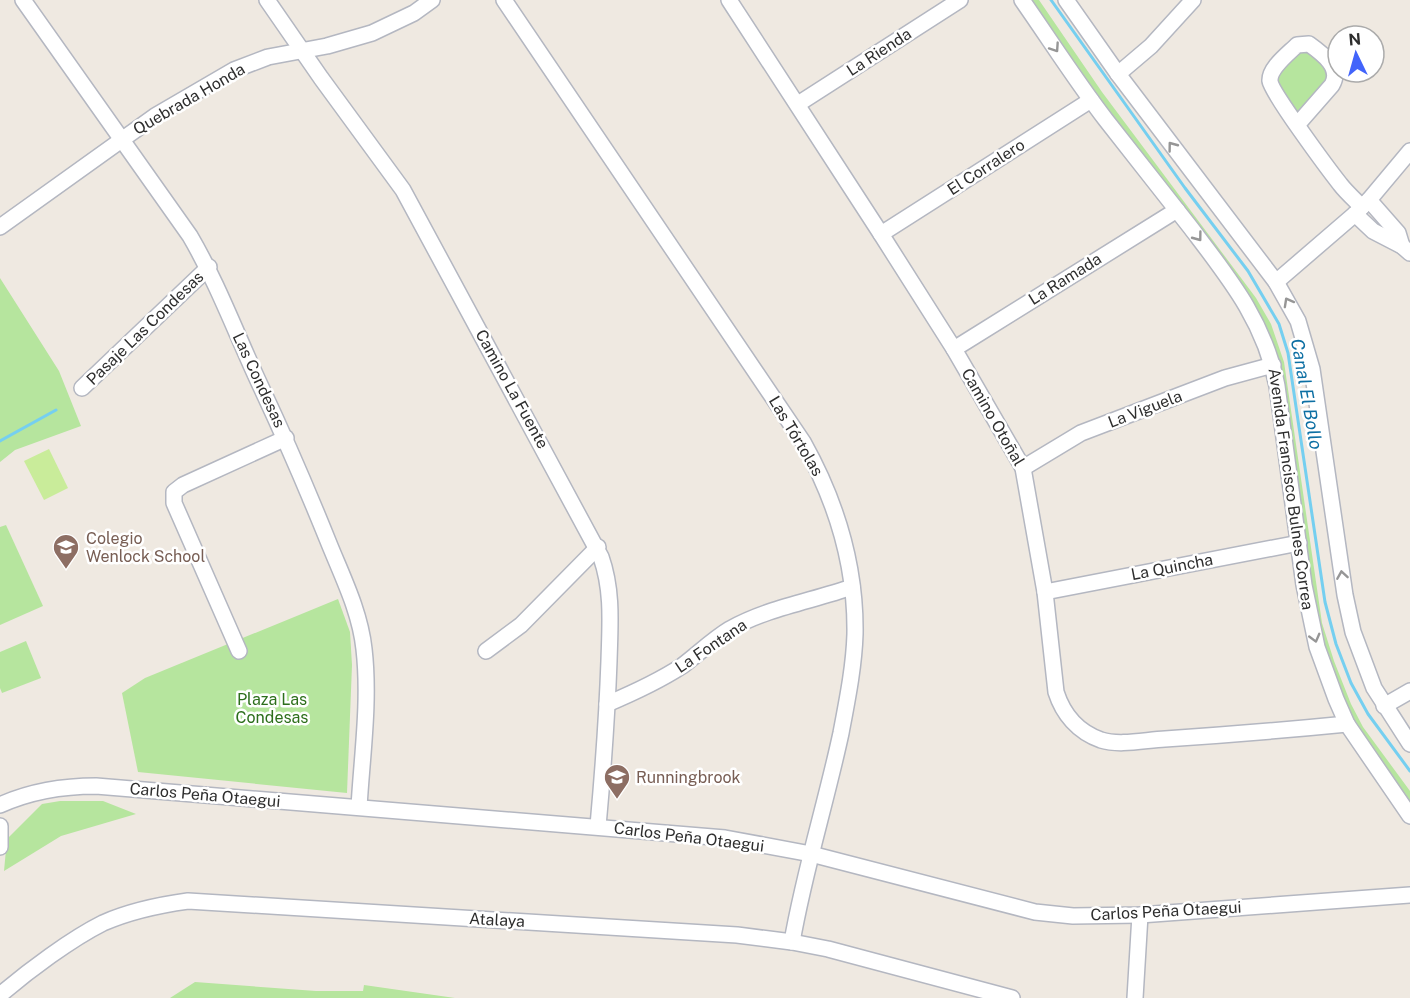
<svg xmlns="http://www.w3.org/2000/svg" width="1410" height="998" font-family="'Public Sans',sans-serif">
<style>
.green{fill:#b6e59e}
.pitch{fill:#c9ec9a}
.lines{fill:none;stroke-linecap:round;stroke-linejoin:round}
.stream{stroke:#75cff0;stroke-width:3}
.minor-casing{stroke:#b4b7c1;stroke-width:18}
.minor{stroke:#fff;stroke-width:15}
.oneway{stroke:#969696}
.labels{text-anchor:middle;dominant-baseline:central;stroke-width:5;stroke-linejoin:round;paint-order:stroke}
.street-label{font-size:16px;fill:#2e2e2e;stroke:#fff}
.education-label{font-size:16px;fill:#785e54;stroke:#fff;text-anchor:start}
.park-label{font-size:16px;fill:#2c6e1b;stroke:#fff}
.water-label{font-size:18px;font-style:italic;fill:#0d6fa3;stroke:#fff}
</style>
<rect width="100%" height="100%" fill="#efe9e1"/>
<g class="green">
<path d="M1024,0H1039L1102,92L1256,298L1271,324L1284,362L1322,623L1334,661L1351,704L1363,727L1410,791V807L1366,750L1319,646L1271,349Z"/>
<path d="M1314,48L1335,75L1300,120L1274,79L1300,51Z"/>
<path d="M0,278L59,371L81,426L15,450L0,462Z"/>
<path d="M6,525L43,606L0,625V527Z"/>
<path d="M338,599L350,632L352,665L347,793L138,772L122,693L145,678Z"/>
<path d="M26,641L41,678L2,693L0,688V652Z"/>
<path d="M60,801H103L136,814L61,836L4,871L7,839L42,804Z"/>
<path d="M195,982L316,991H363L364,985L455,998H170Z"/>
</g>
<path class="pitch" d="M49,449L68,488L44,500L24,461Z"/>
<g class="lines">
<g class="stream">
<path d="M1051,0L1185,188L1248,271L1279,324L1288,353L1325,602L1336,644L1351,683L1368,714L1410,771"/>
<path d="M0,441L56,410"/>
</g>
<g class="minor-casing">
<g id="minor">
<path d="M23,0L190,236C218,284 237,336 261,387C285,438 307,489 328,541C342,576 360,611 364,649C370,701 362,755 359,807"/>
<path d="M267,0L321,78L403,190L601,557C613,591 610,625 609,661C607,716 603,771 598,826"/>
<path d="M504,0L803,442C836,501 856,566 855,634C854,667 847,701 841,733C826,803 804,872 792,942"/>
<path d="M729,0L881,234L954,349L1023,468L1045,592L1056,692C1063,714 1078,732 1101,740C1120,746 1145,740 1165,739C1226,735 1286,730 1347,724"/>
<path d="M1022,0C1050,40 1076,81 1106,120C1134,156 1163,192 1191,228C1229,278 1265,322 1277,386L1304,585L1317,647L1336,699L1347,724L1410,816"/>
<path d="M1066,0L1118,74L1276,282L1298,321L1312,369L1345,595L1353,632L1374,688L1410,744"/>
<path d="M1118,74L1151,46L1193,0"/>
<path d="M798,104L960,0"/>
<path d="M1297,125L1332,85C1342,68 1323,54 1309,44L1297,45C1288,54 1269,68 1270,81C1271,92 1329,170 1340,184C1346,192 1354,199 1362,207"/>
<path d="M1369,200L1398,233L1402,246"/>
<path d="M1355,214L1373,231L1402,246L1410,253"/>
<path d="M0,227L155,116L234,70L268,57L327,46L372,33L414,13L432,0"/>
<path d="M881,234L1091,100"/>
<path d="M1276,282L1355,214L1369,200L1410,151"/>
<path d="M954,349L1177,210"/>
<path d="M82,388L209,267"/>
<path d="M1023,468L1081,433L1225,378L1273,365"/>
<path d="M1045,592L1299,543"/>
<path d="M239,651L174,503V492L183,485L286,438"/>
<path d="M486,651L521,625L598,547"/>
<path d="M607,704C633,693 659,681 682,666C698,654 712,640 730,629C767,608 812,601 852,587"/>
<path d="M1384,706L1410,691"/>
<path d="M0,805C31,791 62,786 96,786L725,838L811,854L1035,912L1073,916L1140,915L1410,895"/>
<path d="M0,826V847"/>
<path d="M0,995C28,971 71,939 103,923C130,911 159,905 188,901L737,935L792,942L828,949L1012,998"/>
<path d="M1135,998L1140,915"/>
</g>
</g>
<use href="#minor" class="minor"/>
</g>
<defs><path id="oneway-chevron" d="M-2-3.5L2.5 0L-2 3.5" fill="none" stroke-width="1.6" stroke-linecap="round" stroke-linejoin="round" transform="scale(1.5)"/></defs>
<g class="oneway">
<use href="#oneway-chevron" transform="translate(1055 48) rotate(56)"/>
<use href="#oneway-chevron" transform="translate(1172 146) rotate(-127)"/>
<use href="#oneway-chevron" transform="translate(1198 237) rotate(53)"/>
<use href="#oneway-chevron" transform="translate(1288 302) rotate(-119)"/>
<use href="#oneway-chevron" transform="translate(1342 575) rotate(-99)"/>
<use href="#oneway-chevron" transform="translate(1315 638) rotate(75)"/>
</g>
<defs>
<g id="school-pin" transform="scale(1.35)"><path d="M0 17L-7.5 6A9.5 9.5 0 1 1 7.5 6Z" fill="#8d6e63" stroke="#fff"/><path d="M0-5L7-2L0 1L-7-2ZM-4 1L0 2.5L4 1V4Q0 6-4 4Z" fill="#fff"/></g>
</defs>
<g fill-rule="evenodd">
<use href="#school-pin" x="66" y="547"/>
<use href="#school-pin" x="617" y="777"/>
</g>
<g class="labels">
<g class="street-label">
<text transform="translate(879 52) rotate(-33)">La Rienda</text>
<text transform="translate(189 99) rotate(-30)">Quebrada Honda</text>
<text transform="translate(986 167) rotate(-33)">El Corralero</text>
<text transform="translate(1065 279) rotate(-32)">La Ramada</text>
<text transform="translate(145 328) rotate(-44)">Pasaje Las Condesas</text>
<text transform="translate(259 380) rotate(65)">Las Condesas</text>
<text transform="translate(512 389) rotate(61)">Camino La Fuente</text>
<text transform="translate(1145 409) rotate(-21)">La Viguela</text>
<text transform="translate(993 417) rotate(60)">Camino Otoñal</text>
<text transform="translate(796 436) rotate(59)">Las Tórtolas</text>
<text transform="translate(1291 489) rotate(82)">Avenida Francisco Bulnes Correa</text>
<text transform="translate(1172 567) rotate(-11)">La Quincha</text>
<text transform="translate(711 646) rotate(-34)">La Fontana</text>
<text transform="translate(205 795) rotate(5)">Carlos Peña Otaegui</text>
<text transform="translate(689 837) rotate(7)">Carlos Peña Otaegui</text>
<text transform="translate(1166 911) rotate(-3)">Carlos Peña Otaegui</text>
<text transform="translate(497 920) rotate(3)">Atalaya</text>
</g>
<g class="education-label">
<text x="86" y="538">Colegio<tspan x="86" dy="18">Wenlock School</tspan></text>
<text x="636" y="777">Runningbrook</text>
</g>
<g class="park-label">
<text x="272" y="699">Plaza Las<tspan x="272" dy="18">Condesas</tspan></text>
</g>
<g class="water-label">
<text transform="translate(1307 394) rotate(80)">Canal El Bollo</text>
</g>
</g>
<g transform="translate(1356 54) rotate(355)"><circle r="28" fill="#ffffff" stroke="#ababab" stroke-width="1.5"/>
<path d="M0-4.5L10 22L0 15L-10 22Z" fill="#4264fb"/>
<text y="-9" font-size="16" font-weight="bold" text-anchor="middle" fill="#2e2e2e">N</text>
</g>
</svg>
